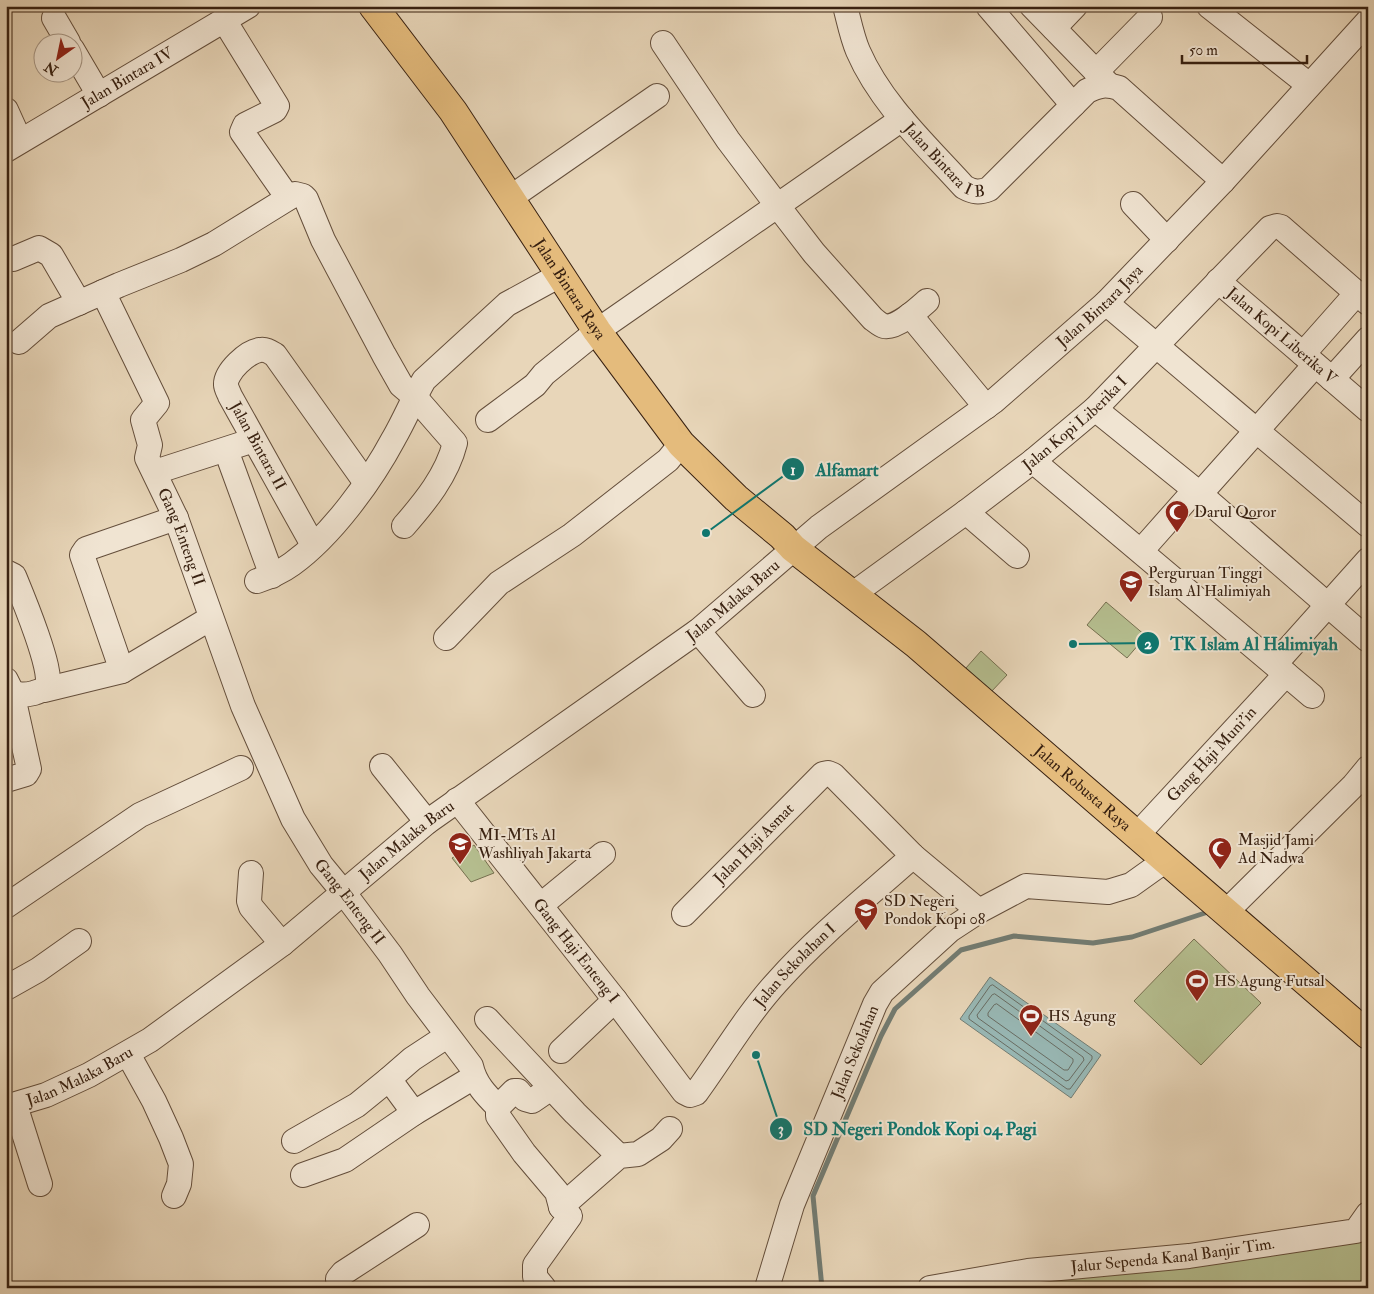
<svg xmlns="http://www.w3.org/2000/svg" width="1374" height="1294" font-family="'IM FELL Double Pica',serif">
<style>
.green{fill:#b5be8f;stroke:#767050}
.water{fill:#98b8b5;stroke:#727c73}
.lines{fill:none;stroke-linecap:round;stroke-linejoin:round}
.shore{stroke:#686c63;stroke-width:1}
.stream{stroke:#727c73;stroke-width:5}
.minor-casing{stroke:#644e3b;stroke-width:26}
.major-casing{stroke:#382111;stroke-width:30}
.minor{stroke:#f0e4d2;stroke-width:24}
.major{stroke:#e4bb7c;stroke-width:28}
.labels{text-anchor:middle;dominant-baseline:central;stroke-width:4;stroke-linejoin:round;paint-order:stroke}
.street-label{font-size:16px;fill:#382111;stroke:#f0e4d2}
.poi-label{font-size:16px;fill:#382111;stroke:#f0e4d2;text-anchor:start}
.leader{fill:none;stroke:#0f766e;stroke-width:2}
.callout-dot{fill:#0f766e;stroke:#f0e4d2;stroke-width:2}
.mark-label{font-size:15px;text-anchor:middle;font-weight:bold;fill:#fff}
.callout-label{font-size:18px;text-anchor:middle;font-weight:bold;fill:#0f766e;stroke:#f0e4d2;stroke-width:4;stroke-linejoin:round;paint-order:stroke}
</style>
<rect width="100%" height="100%" fill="#e8d6b9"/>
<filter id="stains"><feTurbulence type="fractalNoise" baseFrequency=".004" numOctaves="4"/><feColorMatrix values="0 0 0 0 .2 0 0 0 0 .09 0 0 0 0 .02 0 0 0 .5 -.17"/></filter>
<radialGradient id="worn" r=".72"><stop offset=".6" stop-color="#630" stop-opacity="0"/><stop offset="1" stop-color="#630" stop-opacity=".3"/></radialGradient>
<g class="green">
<path d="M1106,602L1146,636L1127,658L1087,625Z"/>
<path d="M981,651L1007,675L991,692L966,668Z"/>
<path d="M474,845L494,873L471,882L452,858Z"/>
<path d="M1194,939L1261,1003L1201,1065L1134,1001Z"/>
<path d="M1368,1229V1288H930Z"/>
</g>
<path class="water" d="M990,977L1101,1055L1071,1098L960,1019Z"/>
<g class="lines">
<g class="shore">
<path d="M993,985L1092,1056V1059L1070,1089H1067L969,1019V1016L990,986Z"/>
<path d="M995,994L1083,1057L1084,1060L1069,1080L1066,1081L978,1018L977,1015L992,995Z"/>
<path d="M997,1004L1073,1059V1062L1068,1070H1064L988,1016V1013L994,1005Z"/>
</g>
<path class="stream" d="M822,1288L813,1196L881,1036L895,1009L961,950L1014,936L1093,943L1132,937L1211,911"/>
<g class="minor-casing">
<g id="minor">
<path id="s1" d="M845,6C849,21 852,37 858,51C881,104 926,145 964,187C973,192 979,193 989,189L1087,91C1099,85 1106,84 1119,88L1223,181"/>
<path d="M988,6L1073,105"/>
<path d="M1032,6L1108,84"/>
<path d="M1209,6L1309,85"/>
<path d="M54,18L68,42"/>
<path d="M224,20L277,106L275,110L245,125L242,132L288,198"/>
<path d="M1054,28L1075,6"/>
<path d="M663,43L728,140L777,205L814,253L873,319C876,321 880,325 884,326C896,329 918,309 927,301"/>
<path d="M72,49L99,95"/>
<path d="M1096,72L1150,17"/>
<path d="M6,110L20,141"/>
<path id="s2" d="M6,150L248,6"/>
<path d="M510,198L657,96"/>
<path d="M1133,204L1167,240"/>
<path d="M6,257L13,259L39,248L51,255L79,303"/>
<path id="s3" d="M1218,281L1368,410"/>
<path id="s4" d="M103,292L157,403L143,420L150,445L147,458L176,518L243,706L293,819L321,865L344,893L390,954L418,996L471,1066C475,1084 486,1095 498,1107V1116L524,1153L557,1192L561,1207L570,1216L535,1265V1277L544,1288"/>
<path d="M1106,303L1368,525"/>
<path d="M910,315L986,407"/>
<path d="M19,342L49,316L119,285L181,260L214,244L295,194L303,196L306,199L323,240L384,355L401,385L414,396L455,443C447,475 425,502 404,526"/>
<path d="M1303,354L1357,293"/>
<path d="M1332,379L1368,339"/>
<path d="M1095,409L1200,494L1368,640"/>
<path d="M488,420L535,385L544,374L597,331L902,119"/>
<path d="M230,461L272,576"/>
<path d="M1033,461L1312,696"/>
<path d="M155,472L254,440"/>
<path d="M1200,494L1315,365"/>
<path d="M966,512L1017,556"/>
<path d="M313,545L230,396C229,393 226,388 226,385C225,372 248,351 260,350C266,349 270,352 275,355L366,483"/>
<path d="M1141,551L1195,490"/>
<path d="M6,572L14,576C21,593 54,672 47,685C44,691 39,691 34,693C26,695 19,696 12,692"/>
<path d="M257,581C269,577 281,572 292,564C332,535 371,481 394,438C405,419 413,399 424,380L507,304L560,275"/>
<path id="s5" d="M853,594L966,512L1033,461L1095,409L1270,228L1277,226L1281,227L1368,303"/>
<path d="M698,631L753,695"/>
<path d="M446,638L499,583L572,535L668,460L681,444"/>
<path d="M1275,664L1368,560"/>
<path d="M122,671L82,555L86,549L176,518"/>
<path d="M44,690L122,671L211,618"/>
<path d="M382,766L427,822"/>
<path d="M6,780L26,774L29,769L12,692L6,680"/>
<path id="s6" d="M457,800L615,1000L684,1092L690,1095L696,1093C723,1056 746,1016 777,982C818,936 867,897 913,856"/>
<path id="s7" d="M1137,835L1286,674"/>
<path d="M251,873L249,901L251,907L282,944"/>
<path d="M541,905L603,854"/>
<path d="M6,906L140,815L241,768"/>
<path d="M1226,912L1354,785L1368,768"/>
<path id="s8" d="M684,914L823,774L828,773L833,775L913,856L979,911"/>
<path d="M6,988L38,970L79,941"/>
<path d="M487,1019L575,1113L619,1156"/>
<path d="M561,1051L615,1000"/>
<path d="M128,1054L154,1101L171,1138L181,1164L179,1184L174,1196"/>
<path d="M389,1079L412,1059L447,1036"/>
<path d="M15,1105L40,1184"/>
<path id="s9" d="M6,1107L46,1095L89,1075L150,1040L282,944L427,822L698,631L819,527L994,401L1106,303L1223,181L1368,21"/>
<path d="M498,1107L514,1091H518L525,1099L532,1101L551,1088"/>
<path d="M294,1141L357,1105L389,1079L414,1113"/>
<path d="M303,1175L345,1160L414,1113L474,1077"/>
<path d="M561,1207L619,1156L638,1154L661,1139L670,1129"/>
<path d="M339,1288L338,1279L343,1273L417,1225"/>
<path id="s10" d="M767,1288L792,1205L875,1004L882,992L950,930L979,911L1026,886L1108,892L1131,885L1166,860"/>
<path id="s11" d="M930,1288L1028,1271L1189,1256L1356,1231L1368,1214"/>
</g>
</g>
<g class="major-casing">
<g id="major">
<path id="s12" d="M373,6L453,111L597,331L681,444L736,498L782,536L793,548L916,644L1368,1035"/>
</g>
</g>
<use href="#minor" class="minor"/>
<use href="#major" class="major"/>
</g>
<defs>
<g id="mosque-pin" transform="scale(1.25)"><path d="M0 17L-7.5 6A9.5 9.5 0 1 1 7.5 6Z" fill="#8f2418" stroke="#f0e4d2"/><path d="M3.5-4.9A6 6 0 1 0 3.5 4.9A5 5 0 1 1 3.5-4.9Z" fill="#fff"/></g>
<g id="university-pin" transform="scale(1.25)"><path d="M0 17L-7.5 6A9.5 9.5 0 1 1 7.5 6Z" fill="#8f2418" stroke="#f0e4d2"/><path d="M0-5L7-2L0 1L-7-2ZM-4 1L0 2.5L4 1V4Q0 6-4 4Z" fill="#fff"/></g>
<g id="school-pin" transform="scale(1.25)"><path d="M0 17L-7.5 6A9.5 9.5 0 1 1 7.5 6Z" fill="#8f2418" stroke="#f0e4d2"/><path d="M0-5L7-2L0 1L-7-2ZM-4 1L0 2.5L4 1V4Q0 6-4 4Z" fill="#fff"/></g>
<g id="stadium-pin" transform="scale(1.25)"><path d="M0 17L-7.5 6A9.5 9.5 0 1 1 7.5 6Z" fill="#8f2418" stroke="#f0e4d2"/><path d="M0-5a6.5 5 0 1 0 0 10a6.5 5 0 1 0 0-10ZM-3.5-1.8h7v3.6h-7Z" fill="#fff"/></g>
</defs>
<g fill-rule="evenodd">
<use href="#mosque-pin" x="1177" y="512"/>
<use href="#university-pin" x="1131" y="582"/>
<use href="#school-pin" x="460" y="844"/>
<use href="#mosque-pin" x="1220" y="849"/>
<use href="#school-pin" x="866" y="910"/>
<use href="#stadium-pin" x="1197" y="981"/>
<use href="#stadium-pin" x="1031" y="1016"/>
</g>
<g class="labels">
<g class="street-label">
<text stroke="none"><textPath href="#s2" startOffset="141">Jalan Bintara IV</textPath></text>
<text stroke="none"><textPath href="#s1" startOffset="189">Jalan Bintara I B</textPath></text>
<text stroke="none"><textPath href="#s12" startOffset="345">Jalan Bintara Raya</textPath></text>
<text stroke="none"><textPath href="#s9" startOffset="1361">Jalan Bintara Jaya</textPath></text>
<text stroke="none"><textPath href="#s3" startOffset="84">Jalan Kopi Liberika V</textPath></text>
<text stroke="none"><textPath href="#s5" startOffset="280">Jalan Kopi Liberika I</textPath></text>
<text transform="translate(258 446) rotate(61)">Jalan Bintara II</text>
<text stroke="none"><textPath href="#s4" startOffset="271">Gang Enteng II</textPath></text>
<text stroke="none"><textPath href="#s9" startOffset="890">Jalan Malaka Baru</textPath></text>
<text stroke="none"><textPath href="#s7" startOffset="110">Gang Haji Muni'in</textPath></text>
<text stroke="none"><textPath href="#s12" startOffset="1065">Jalan Robusta Raya</textPath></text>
<text stroke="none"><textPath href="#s9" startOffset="485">Jalan Malaka Baru</textPath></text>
<text stroke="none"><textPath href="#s8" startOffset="99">Jalan Haji Asmat</textPath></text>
<text stroke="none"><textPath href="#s4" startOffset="675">Gang Enteng II</textPath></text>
<text stroke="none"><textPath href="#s6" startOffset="192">Gang Haji Enteng I</textPath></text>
<text stroke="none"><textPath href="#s6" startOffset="545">Jalan Sekolahan I</textPath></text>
<text stroke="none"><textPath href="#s10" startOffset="252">Jalan Sekolahan</textPath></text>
<text stroke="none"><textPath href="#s9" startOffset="80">Jalan Malaka Baru</textPath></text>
<text stroke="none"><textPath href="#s11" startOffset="245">Jalur Sependa Kanal Banjir Tim.</textPath></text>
</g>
<g class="poi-label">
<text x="1194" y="512">Darul Qoror</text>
<text x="1148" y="573">Perguruan Tinggi<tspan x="1148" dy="18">Islam Al Halimiyah</tspan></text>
<text x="478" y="835">MI-MTs Al<tspan x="478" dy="18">Washliyah Jakarta</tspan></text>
<text x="1238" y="840">Masjid Jami<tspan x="1238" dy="18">Ad Nadwa</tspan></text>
<text x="884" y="901">SD Negeri<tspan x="884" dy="18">Pondok Kopi 08</tspan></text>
<text x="1214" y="981">HS Agung Futsal</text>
<text x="1048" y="1016">HS Agung</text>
</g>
</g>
<path class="leader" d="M706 533L793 469M1073 644L1148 643M756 1055L781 1129"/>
<g class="callout-dot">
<circle cx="706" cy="533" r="5"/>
<circle cx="1073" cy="644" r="5"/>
<circle cx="756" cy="1055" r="5"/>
<circle cx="793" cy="469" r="12"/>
<circle cx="1148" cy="643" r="12"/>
<circle cx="781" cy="1129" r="12"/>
</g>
<g class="mark-label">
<text x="793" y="475">1</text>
<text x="1148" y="649">2</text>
<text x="781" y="1134">3</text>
</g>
<g class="callout-label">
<text x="847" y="476">Alfamart</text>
<text x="1254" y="650">TK Islam Al Halimiyah</text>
<text x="920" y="1135">SD Negeri Pondok Kopi 04 Pagi</text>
</g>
<rect width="1374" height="1294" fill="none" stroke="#e8d6b9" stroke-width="25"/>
<rect x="8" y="8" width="1359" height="1279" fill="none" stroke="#382111" stroke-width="2.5"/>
<rect x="12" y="12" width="1349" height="1269" fill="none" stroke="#382111"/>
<g transform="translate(58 58) rotate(213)"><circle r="24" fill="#f0e4d2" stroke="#a69685"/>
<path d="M0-4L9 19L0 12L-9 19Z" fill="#8f2418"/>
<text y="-8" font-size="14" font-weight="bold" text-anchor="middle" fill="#382111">N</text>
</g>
<path d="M1182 55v8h125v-8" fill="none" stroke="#382111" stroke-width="2.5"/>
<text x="1189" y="55" font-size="15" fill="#382111" stroke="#f0e4d2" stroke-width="4" paint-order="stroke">50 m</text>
<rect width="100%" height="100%" filter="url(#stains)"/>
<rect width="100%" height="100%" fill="url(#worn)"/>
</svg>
